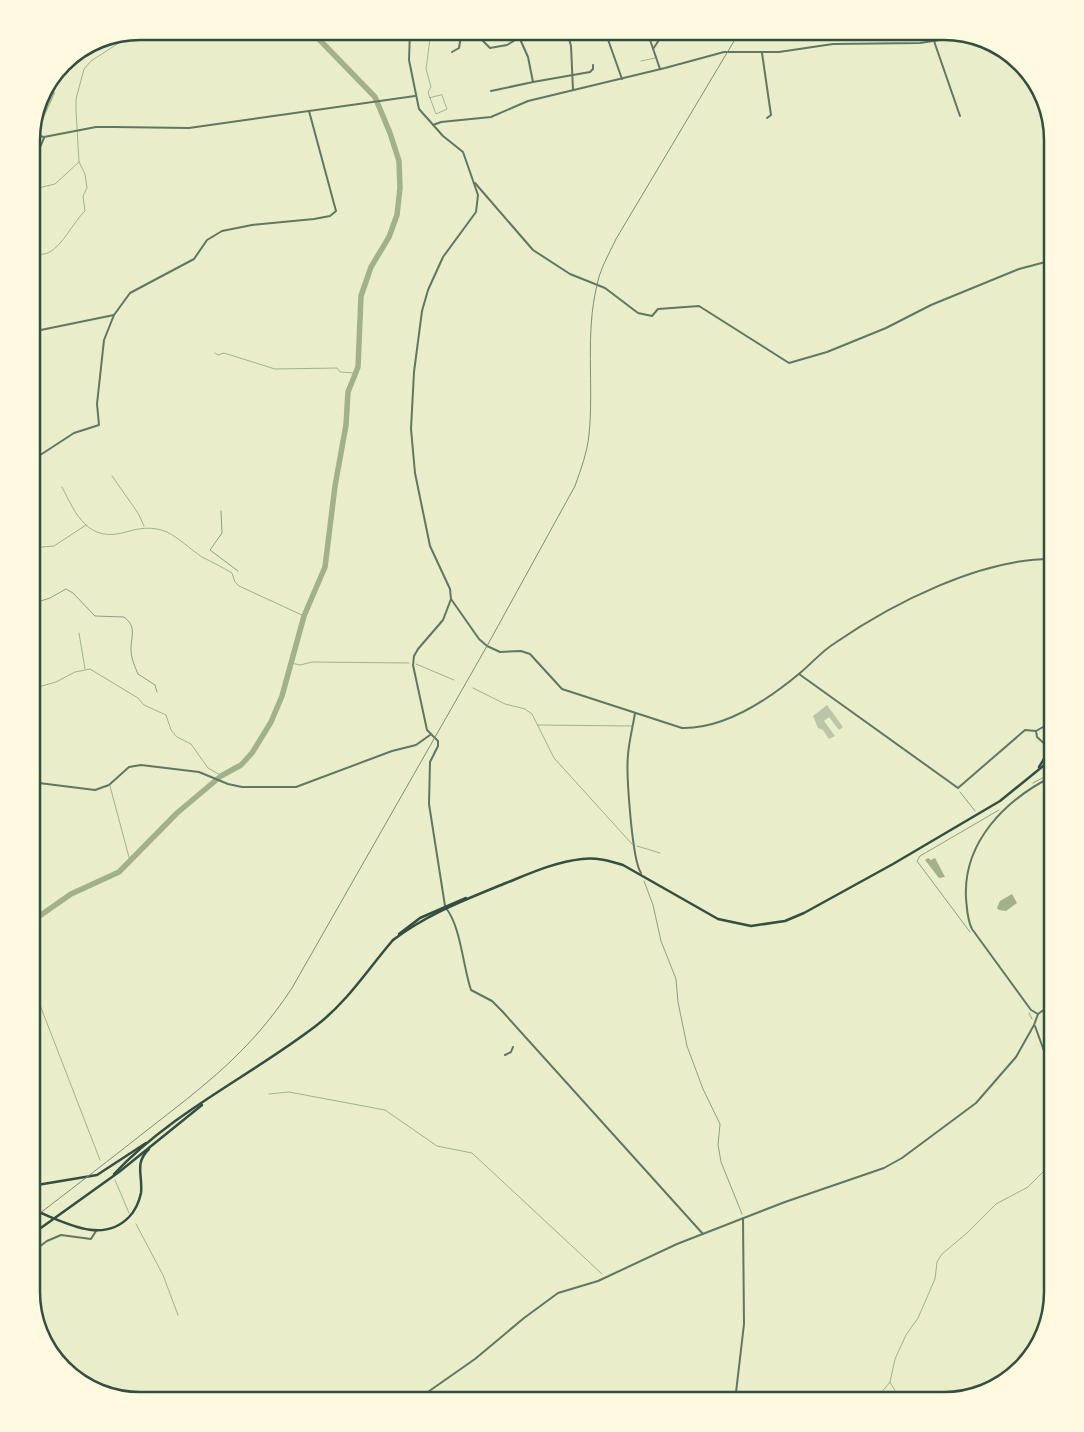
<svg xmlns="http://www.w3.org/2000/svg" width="1084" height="1432" font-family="Barlow,sans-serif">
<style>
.water{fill:#a3b18a}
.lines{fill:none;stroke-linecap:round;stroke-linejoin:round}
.stream{stroke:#a3b18a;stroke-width:1}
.river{stroke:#a3b18a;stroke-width:5.5}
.building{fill:#bcc5a7}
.path{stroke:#344e41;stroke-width:0.5}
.service{stroke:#617663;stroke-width:0.5}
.minor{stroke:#617663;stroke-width:2}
.tertiary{stroke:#617663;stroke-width:2}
.secondary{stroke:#344e41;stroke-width:2.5}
.primary{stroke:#344e41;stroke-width:2.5}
.rail{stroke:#7c8e77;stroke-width:1}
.rim{fill:none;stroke:#344e41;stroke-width:2.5}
</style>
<rect width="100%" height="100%" fill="#e9edc9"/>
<g class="water">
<path d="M49,83L55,93L42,122L35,126L42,92Z"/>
<path d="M928,858L931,860L935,858L945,877L939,878L925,860Z"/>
<path d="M1012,894L1017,903L1006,911L999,910L997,908L1000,901Z"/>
</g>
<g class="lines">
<g class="stream">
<path d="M38,188L55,184L79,162"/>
<path d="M31,256C36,254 43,255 48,253C63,246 73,222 85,211L83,196L87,188L85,174L79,162L76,111V99L84,69L91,61L134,33"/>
<path d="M215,353L218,355L224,353L275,369L337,368L340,372L355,373"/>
<path d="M112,476L138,513L144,526"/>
<path d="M62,487C76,515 88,543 126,532C139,528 153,526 167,532C179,538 190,549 202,557C212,562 222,567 232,573L235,582L239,586L304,616"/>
<path d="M31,548L54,546L86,525"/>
<path d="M79,633L85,669"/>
<path d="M291,663L300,665L312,662L409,663"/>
<path d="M416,664L454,680"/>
<path d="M473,688L505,704L525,709L532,714L554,758L632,844"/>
<path d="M31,689L56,682L75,672L90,669L138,698L144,705L166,715L171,730L177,737L191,744L208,768L222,776"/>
<path d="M538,725L632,726"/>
<path d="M110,786L130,861"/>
<path d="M637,846L660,853"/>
<path d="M31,994L40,1005L100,1160"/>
<path d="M269,1094L289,1092L385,1110L437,1146L472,1153L602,1274"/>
<path d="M115,1180L129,1213"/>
<path d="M136,1224L163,1275L178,1315"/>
<path d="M890,1382L901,1401"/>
<path d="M869,1401L881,1393L890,1382L895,1359L906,1335L918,1318L935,1279L937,1262L942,1254L967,1233L996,1204L1028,1187L1053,1162"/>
</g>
<path class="river" d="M31,922L71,894L119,872L177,813L221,776L241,765L252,753L271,722L282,696L304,616L325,567L335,486L346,425L348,392L358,367L361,296L371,267L389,237L397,215L400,188L399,161L390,133L375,97L311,31"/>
</g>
<path class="building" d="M827,705L843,727L839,730L829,717L824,721L835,736L829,739L823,730L818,728L813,716Z"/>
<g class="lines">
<g class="path">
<path d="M221,511L222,533L210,550L238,571"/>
<path d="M31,604L50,598L66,589L73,593L95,616L124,617C137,627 131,635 131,650C131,658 135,667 138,674L155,685L157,692"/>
<path d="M1033,783L1046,776"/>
<path d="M960,792L975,811"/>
<path d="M644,881L653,905L661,941L676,979L678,1002L687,1046L703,1089L720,1124L718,1145L721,1162L742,1214"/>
<path d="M970,932L917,861L920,856L999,810"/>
<path d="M1029,1013L1032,1019"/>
</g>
<g class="service">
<path d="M419,31L429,33"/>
<path d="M627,37L645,34"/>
<path d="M641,61L655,58"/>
<path d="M442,95L447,109L436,114L430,98Z"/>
<path d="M430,98L428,92L431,87L426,69L431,31"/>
</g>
<g class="minor">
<path d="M473,31L490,48L507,45L530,31"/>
<path d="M567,31L571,46L573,90"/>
<path d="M605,31L622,79"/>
<path d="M647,31L660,69"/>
<path d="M520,39L528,57L533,82L590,72L593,69V65"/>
<path d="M934,41L960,116"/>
<path d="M653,49L665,31"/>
<path d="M452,52L459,48L462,31"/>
<path d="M762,53L771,115L767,118"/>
<path d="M491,91L533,82"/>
<path d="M433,125L441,122L491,117L528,101L665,68L724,52H779L833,44L920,43L966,36"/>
<path d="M32,134L44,137L96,127H114L189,128L415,96"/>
<path d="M31,168L44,138"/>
<path d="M475,183L533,250L570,274L605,288L638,313L652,316L658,309L699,306L789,363L827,352L886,328L931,305L1019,269L1053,260"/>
<path d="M31,332L114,315"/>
<path d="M31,461L74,433L99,425L97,404L104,340L114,315L130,293L194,259L207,240L222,231L252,225L314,219L330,216L336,211L309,111"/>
<path d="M451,599L479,639L487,646L500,652L521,651L530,654L562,689L682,728C724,729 769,699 800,673C812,663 822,651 835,643C893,603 982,558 1053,559"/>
<path d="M799,674L958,788L1025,730L1036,731"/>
<path d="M635,713C633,726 629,741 628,755C626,773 632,860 641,873"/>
<path d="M1048,747L1037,737L1036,731L1043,727L1053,735"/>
<path d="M31,782L95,790L109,785L129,767L141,765L199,772L228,784L242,787H296L392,751L416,745L430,735"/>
<path d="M446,908C461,927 463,967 471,990L492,1001L502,1011L703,1234"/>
<path d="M1038,1014L1031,1010L972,929C967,919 967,909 966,898C963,842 1005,800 1053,776"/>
<path d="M1038,1014L1053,1003"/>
<path d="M1035,1026L1053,1076"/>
<path d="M505,1055L511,1052L513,1047"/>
<path d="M31,1253L47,1241L61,1235L91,1239L96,1231"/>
<path d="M415,1401L475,1359L524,1318L558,1293L598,1281L677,1244L785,1202L884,1168L902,1158L976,1103L1016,1057L1034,1025L1038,1014"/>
<path d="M735,1401L744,1324L743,1218"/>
</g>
<path class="tertiary" d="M410,31L409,60L419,109L443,136L463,152L478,195L476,212L443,257L428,290L422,311L414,372L411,429L415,473L430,546L450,589L451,599L443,620L418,649L414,656L413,665L427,730L438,741V746L430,762L429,804L445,906"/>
<g class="secondary">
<path d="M31,1186L97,1175L146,1143"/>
<path d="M31,1209C61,1220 101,1246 129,1217C135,1211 139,1202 141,1193C143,1176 134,1163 149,1149"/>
</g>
<g class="primary">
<path d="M1053,754L1048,747L1053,738"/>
<path d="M1039,767L1049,751"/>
<path d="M399,934L420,918L466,898"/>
<path d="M393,940C427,914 467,899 506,883C531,873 555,862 582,859C596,857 610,861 623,865L718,919L751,926L785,921L804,913L893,864L1000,801L1053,758"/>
<path d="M114,1174C172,1112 251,1076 317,1025C348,1001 368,969 393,940"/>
<path d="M31,1235L119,1172L202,1105"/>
</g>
<path class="rail" d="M31,1220C69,1191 108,1161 146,1131C205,1085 250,1052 292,988L487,646L575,486C581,469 587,453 589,435C594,385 585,334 597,285C600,269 609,254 616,239L740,31"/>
</g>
<path d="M0 0H1084V1432H0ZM140 40H944A100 100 0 0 1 1044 140V1292A100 100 0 0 1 944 1392H140A100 100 0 0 1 40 1292V140A100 100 0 0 1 140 40Z" fill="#fefae0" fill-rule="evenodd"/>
<path class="rim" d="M140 40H944A100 100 0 0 1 1044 140V1292A100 100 0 0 1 944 1392H140A100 100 0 0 1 40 1292V140A100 100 0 0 1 140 40Z"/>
</svg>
